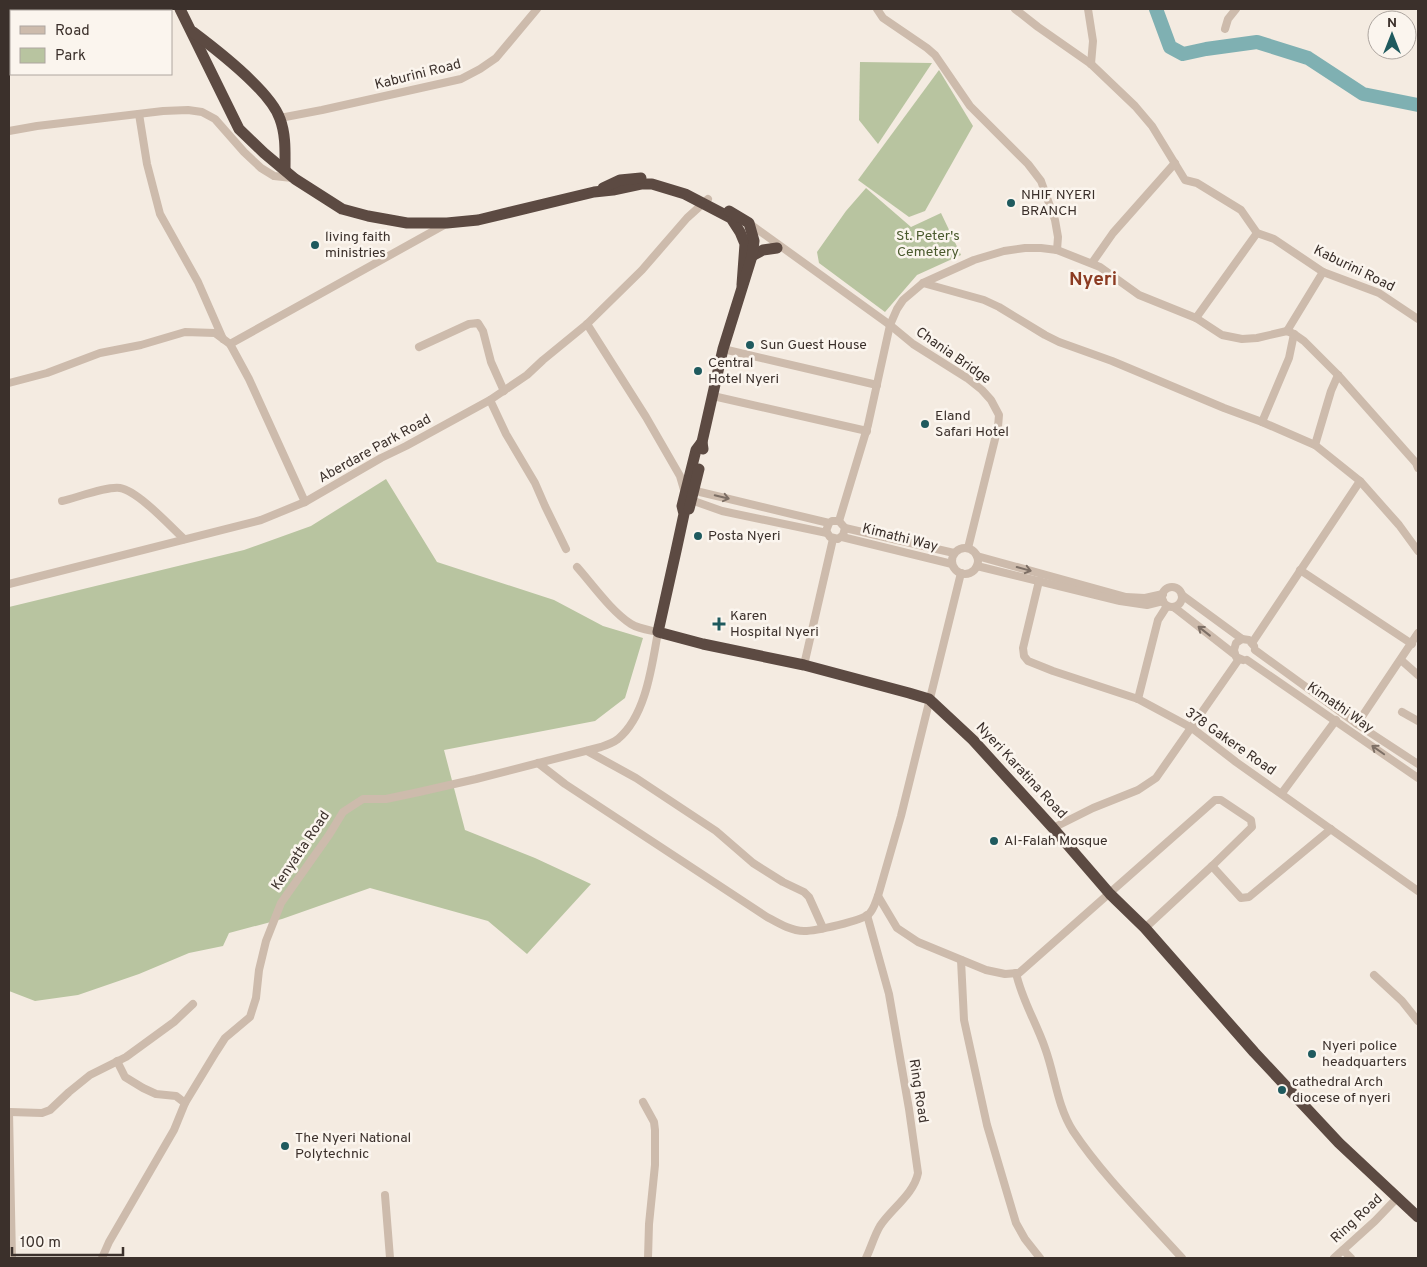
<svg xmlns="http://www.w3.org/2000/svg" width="1427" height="1267" font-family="Overpass,sans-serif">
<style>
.green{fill:#b8c4a0}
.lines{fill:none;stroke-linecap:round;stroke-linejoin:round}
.river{stroke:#7fb0b2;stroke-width:14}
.minor{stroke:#cdbbac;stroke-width:8}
.highway{stroke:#5c4a42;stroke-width:11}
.oneway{stroke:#7d6f65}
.poi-dot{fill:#1f5a5e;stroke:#fbf5ee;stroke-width:2}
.labels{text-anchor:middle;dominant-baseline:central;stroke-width:5;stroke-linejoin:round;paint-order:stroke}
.street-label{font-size:14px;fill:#3b302b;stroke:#fbf5ee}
.poi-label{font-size:14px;fill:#3b302b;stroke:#fbf5ee;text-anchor:start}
.park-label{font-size:14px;fill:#4a5a2e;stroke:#fbf5ee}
.district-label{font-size:19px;font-weight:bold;fill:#8c3b22;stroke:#fbf5ee}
</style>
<rect width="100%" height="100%" fill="#f4ebe1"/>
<g class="green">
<path d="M860,62L932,63L878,144L859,120Z"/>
<path d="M939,70L973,126L925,211L909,217L858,180Z"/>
<path d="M866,188L911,227L941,213L961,255L917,275L885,312L819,263L817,252L846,211Z"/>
<path d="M386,479L437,562L554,600L603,626L643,638L625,698L595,721L444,750L465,830L535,858L591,884L527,954L488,921L370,888L282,919L229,933L223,946L189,953L139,974L78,995L35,1001L9,991V607L244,550L311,526Z"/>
</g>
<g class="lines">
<path class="river" d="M1156,9L1170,47L1183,54L1206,49L1257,42L1308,58L1363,94L1418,105"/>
<g class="minor">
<path d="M877,9L883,18L927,48L935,55L970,106L1028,164L1041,181L1055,220L1058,237L1057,250"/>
<path d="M1015,9L1038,27L1091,64L1135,106L1152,126L1185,180L1197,183L1241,210L1257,233L1274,239L1323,272L1379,293L1418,319"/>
<path d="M1088,9L1093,41L1091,64"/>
<path d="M1225,29L1228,19L1236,9"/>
<path d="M139,114L147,164L160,214L198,282L223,339"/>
<path d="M280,118L322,110L461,79L480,69L496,58L537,9"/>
<path d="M9,131L37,126L163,111L188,110L202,112L215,119L244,152L261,168L274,176L292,178"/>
<path d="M750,224L890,325L913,344L967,378L982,390L991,400L999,415L998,427L968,548"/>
<path d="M1092,263L1113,233L1175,163"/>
<path d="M923,283L984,300L999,307L1045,335L1059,342L1112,361L1224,408L1262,422L1315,445L1360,481L1399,525L1418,551"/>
<path d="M1196,318L1257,233"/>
<path d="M587,324L646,417L680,476L685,493L691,500L722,511L827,533"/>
<path d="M1287,331L1323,272"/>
<path d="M230,344L446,224"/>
<path d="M419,347L469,324L478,323L483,331L491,362L504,391"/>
<path d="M723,349L877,385"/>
<path d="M9,383L47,373L100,353L141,345L185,332L215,333L230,344L249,379L305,502"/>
<path d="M713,396L867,431"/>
<path d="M490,400L506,434L535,483L545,506L566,549"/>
<path d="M1262,422L1289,358L1294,334"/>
<path d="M1315,445L1331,391L1338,375"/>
<path d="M691,487L700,492L829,523L832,521H839L845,528L843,535L838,539L830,537L826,531L829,523"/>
<path d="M62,501C76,498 107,486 120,488C138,491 170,526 184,539"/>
<path d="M839,521L868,425L890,325L897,309L903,300L923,283L974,260L1004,251L1025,248H1041L1057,250L1100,267L1139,295L1196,318L1222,335L1242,339L1257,338L1287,331L1294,334L1304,341L1338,375L1416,463L1418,468"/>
<path d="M845,528L954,553"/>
<path d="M842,537L952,564"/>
<circle cx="965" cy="561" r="13"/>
<path d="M977,556L1126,597L1145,598L1163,594"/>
<path d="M977,566L1120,601L1147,605L1163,601"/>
<path d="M1300,570L1412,644"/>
<path d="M1039,581L1023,648L1024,656L1028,661L1053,671L1138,699L1192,728L1236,762L1418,891"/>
<path d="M9,584L261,520L305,502L381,458L406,446L490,400L527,375L543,360L587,324L642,270L687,218L708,199"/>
<circle cx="1172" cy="597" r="10"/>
<path d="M1182,595L1242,639L1249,640L1254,646"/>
<path d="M1175,608L1234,654"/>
<path d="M1242,639L1236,643L1234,650L1236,657L1243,660"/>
<path d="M1252,643L1360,481"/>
<path d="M1255,650L1357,724L1418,764"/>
<path d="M1247,660L1418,778"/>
<path d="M1401,660L1418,675"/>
<path d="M804,665L833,539"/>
<path d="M1138,699L1158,620L1167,606"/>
<path d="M1402,712L1418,721"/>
<path d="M1357,724L1418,633"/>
<path d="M587,751L636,778L716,831L753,863L783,882L804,892L809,897L823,928"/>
<path d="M538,763L565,784L767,917C778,923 791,931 804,931C816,931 861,921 869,914C874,909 875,903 878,896L901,816L961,573"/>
<path d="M1282,793L1336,720"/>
<path d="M1053,828L1093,808L1138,790L1156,778L1239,659"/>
<path d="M1212,866L1241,898L1249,897L1331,829"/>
<path d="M878,896L897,928L918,942L986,970L1005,974L1019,973L1215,800H1221L1251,820L1252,827L1212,866L1145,928"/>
<path d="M961,960L964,1020L987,1125L1016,1223L1025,1239L1040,1258"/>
<path d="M1016,973C1022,1000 1036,1022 1045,1048C1055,1075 1057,1106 1073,1131C1103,1176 1146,1218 1182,1258"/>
<path d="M1374,975L1402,1001L1418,1021"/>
<path d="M117,1061L125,1077L143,1088L156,1094L176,1096L185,1103"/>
<path d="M643,1102L654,1122L655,1130V1165L649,1224L648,1258"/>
<path d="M9,1112L12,1258"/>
<path d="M10,1112L42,1113L50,1110L69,1092L90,1075L126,1057L174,1022L193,1004"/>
<path d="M385,1195L390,1258"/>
<path d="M1343,1250L1351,1258"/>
<path d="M102,1258L109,1242L174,1130L185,1103L216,1052L225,1038L250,1017L256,998L259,970L266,941L281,903L329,835L343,812L363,799H386L419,792L476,779L601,747C607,745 614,742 618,739C646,716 652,665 658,632C649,630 639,629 631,624C611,611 593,585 577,567"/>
<path d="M866,1258C871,1248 874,1236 880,1226C891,1209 914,1194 918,1173L909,1109L889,994L867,915"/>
<path d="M1334,1258L1375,1221L1397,1198"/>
</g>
<g class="highway">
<path d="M180,9L239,129L264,153L295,179L342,209L368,216L407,223H447L478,220L594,192L613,190L641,184H652L685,194L731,218L740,232L745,244L742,285"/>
<path d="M193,32C217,50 271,92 280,119C286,135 285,152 285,169"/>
<path d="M603,188L620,180L641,178"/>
<path d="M752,256L763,250L777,248"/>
<path d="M702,442L696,450L682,506L684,514L676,551L658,632L703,644L804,665L909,693L929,699L973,740L1053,828L1110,894L1145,928L1254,1052L1339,1143L1418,1217"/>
<path d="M703,449L702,442L723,349L752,256L754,241L749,223L729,211"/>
<path d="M689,509L699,469"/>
</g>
</g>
<defs><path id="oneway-shaft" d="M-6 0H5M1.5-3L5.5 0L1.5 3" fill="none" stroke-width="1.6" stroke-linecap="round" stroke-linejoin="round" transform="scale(1.25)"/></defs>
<g class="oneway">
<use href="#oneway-shaft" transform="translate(722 497) rotate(14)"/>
<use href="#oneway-shaft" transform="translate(1024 569) rotate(15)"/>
<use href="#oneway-shaft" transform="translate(1204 631) rotate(-142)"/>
<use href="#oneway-shaft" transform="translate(1378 750) rotate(-145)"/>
</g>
<g class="poi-dot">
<circle cx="1011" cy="203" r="5"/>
<circle cx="315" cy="245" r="5"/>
<circle cx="750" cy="345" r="5"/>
<circle cx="698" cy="371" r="5"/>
<circle cx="925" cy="424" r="5"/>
<circle cx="698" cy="536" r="5"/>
<path d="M716.5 616.5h5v5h5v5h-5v5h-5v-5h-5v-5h5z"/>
<circle cx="994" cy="841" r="5"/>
<circle cx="1312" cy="1054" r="5"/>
<circle cx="1282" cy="1090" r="5"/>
<circle cx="285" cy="1146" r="5"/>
</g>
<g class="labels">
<g class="street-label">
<text transform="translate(418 75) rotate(-14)">Kaburini Road</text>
<text transform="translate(1354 269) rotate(26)">Kaburini Road</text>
<text transform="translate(953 356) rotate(35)">Chania Bridge</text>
<text transform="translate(375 449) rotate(-29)">Aberdare Park Road</text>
<text transform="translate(900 538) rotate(14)">Kimathi Way</text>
<text transform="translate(1340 708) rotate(35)">Kimathi Way</text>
<text transform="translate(1230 742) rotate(35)">378 Gakere Road</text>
<text transform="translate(1021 771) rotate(47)">Nyeri Karatina Road</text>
<text transform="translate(301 851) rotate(-56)">Kenyatta Road</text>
<text transform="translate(918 1091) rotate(81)">Ring Road</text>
<text transform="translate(1357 1219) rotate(-43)">Ring Road</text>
</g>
<g class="poi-label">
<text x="1021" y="195">NHIF NYERI<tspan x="1021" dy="16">BRANCH</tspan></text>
<text x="325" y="237">living faith<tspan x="325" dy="16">ministries</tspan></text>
<text x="760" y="345">Sun Guest House</text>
<text x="708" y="363">Central<tspan x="708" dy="16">Hotel Nyeri</tspan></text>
<text x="935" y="416">Eland<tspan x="935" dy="16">Safari Hotel</tspan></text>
<text x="708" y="536">Posta Nyeri</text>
<text x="730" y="616">Karen<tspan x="730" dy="16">Hospital Nyeri</tspan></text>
<text x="1004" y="841">Al-Falah Mosque</text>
<text x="1322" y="1046">Nyeri police<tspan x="1322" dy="16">headquarters</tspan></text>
<text x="1292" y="1082">cathedral Arch<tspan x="1292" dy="16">diocese of nyeri</tspan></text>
<text x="295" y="1138">The Nyeri National<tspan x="295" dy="16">Polytechnic</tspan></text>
</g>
<g class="park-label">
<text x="928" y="236">St. Peter's<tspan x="928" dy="16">Cemetery</tspan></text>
</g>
<g class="district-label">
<text x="1093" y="280">Nyeri</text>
</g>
</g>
<rect width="1427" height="1267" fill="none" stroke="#3b302b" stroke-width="20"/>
<rect x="10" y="10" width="162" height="65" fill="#fbf5ee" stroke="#aea6a0"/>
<rect x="20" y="26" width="25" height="8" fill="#cdbbac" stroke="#aea6a0"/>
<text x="55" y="35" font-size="15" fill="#3b302b">Road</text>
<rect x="20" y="48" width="25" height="15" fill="#b8c4a0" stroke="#aea6a0"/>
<text x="55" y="60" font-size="15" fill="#3b302b">Park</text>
<g transform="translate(1392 35)"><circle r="24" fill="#fbf5ee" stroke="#aea6a0"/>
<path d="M0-4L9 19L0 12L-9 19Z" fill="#1f5a5e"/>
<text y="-8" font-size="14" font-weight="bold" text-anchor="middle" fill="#3b302b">N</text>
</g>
<path d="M12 1247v8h111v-8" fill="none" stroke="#3b302b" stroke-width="2.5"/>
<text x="20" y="1247" font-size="15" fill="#3b302b" stroke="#fbf5ee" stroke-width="4" paint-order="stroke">100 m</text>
</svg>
